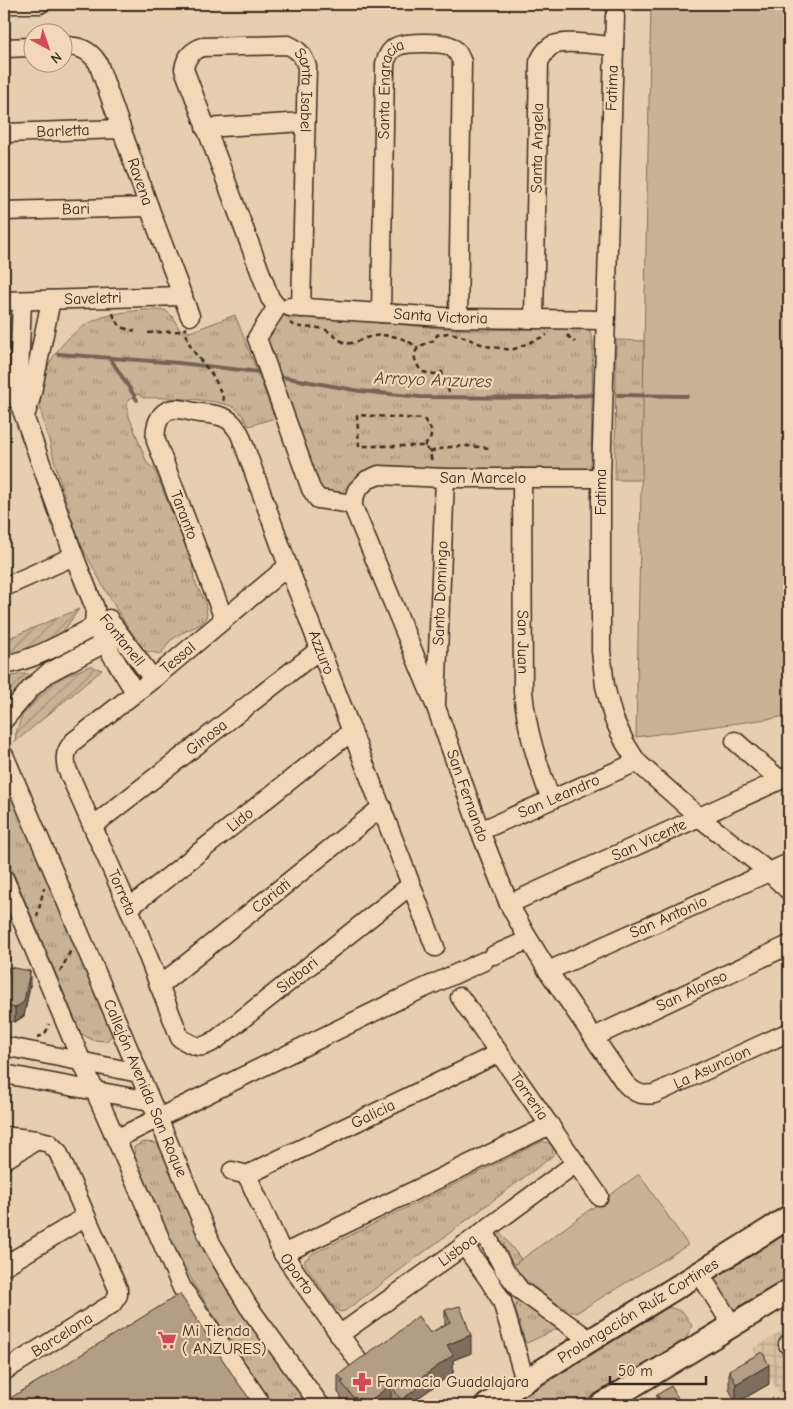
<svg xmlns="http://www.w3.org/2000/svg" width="793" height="1409" font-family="'Comic Neue',sans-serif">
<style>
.industrial{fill:url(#industrial-grid)}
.grass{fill:#cab297;stroke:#826e5a}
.park{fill:url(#park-tufts);stroke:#826e5a}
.garden{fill:url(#garden-furrows);stroke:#826e5a}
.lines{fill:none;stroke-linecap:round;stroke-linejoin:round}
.stream{stroke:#786452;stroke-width:4}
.minor-casing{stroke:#3b2a1e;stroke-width:21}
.major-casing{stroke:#3b2a1e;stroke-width:26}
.path{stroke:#3b2a1e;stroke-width:2.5;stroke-dasharray:5 4;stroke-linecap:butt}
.minor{stroke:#f2d8b9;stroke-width:18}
.major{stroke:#f2d8b9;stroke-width:22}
.wall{fill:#9b8772;stroke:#3b2a1e}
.shaded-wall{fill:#7e6e5d;stroke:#3b2a1e}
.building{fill:#b49d85;stroke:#3b2a1e}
.labels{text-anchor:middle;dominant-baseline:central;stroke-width:4.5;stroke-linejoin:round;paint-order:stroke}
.street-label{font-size:16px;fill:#3b2a1e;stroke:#f2d8b9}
.poi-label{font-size:16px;fill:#3b2a1e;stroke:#f2d8b9;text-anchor:start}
.water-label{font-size:18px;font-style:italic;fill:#544234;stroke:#f2d8b9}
</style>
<defs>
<pattern id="industrial-grid" width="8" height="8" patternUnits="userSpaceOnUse" patternTransform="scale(1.25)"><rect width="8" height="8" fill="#d8bfa3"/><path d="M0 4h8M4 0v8" fill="none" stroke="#baa48c"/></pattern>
<pattern id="park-tufts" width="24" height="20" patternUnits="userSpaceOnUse" patternTransform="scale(1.25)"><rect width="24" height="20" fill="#cab297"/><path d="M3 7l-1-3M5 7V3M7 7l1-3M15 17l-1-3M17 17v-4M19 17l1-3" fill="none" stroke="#a5917b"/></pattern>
<pattern id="garden-furrows" width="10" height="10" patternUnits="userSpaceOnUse" patternTransform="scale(1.25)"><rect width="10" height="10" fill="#cab297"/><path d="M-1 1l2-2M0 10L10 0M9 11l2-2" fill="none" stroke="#a5917b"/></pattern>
</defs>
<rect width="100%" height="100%" fill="#e7ceb0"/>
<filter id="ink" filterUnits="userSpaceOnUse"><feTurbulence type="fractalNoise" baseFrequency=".02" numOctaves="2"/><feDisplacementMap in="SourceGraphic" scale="10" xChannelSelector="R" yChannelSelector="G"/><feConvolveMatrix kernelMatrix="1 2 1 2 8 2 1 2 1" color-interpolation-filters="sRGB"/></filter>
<g filter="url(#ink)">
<path class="industrial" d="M789,1326V1405H786L753,1349Z"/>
<g class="grass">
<path d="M651,4H789V716L636,737Z"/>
<path d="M639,1174L688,1245L576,1313C551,1303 531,1284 511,1267Z"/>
</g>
<g class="park">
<path d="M144,310H165L173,317L179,329L190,332L235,315L275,418L249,426C244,418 240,409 231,406C213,399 163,397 143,398L138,394L128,400L127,411L147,463L155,470L192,563L194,580L205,602L207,614L205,620L201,624L180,634L170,641L161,654L144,651C125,624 109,598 94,569C89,559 82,549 79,539C67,506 57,473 49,440C45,426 38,407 40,392C45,358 71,328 103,317C116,313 130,311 144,310Z"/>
<path d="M282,314L450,329L484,330L585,328L590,331L593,341L591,471H439L377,466L356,477L342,492L343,499L319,495L263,342Z"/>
<path d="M616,340L644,341L642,480H615Z"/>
<path d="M4,769L115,1031L107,1041L93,1040L81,1034L4,850Z"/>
<path d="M543,1141L553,1145V1155L550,1158L345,1311L339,1312L334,1307L305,1264V1260L312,1254Z"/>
<path d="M143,1142L156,1143L164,1152L310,1405H273L196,1288L149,1198L136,1165L134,1147Z"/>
<path d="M789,1230V1277L731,1314L710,1279Z"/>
<path d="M500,1232L521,1259L511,1267C505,1256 494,1245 500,1232Z"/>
<path d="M520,1301H523L558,1327L557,1329L527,1343L525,1342L515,1308L516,1304Z"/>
<path d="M669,1307L683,1312L692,1326L685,1340L577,1405H510Z"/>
</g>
<g class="garden">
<path d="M79,609L62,633L30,651L4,660V640Z"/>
<path d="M90,666L102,670L15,742L16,733L22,715L47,687L65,676Z"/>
<path d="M21,674H29L34,678L4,711V678Z"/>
</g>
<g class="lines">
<g class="stream">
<path d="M4,350H10"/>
<path d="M58,354L179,363L259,372"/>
<path d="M110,358L137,400"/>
<path d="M277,376L360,391L420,397L532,398L593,395"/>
<path d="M618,395L687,396"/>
</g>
<g class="minor-casing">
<g id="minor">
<path d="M4,4H40"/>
<path d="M615,16L601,478V651L605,686L613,717L625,743L637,762L700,818L769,872L789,891"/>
<path id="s1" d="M62,46C79,46 89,49 98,63L149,207L190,316"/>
<path d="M4,48L32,47"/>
<path d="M205,128L305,122"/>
<path id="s2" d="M4,133L121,129"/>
<path id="s3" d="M4,211L149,207"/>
<path id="s4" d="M4,301L183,296"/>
<path d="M22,301L18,399L74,556L95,608L94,626L135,692"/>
<path id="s5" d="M277,307L270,298L184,69C186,57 191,52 202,47L288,45C299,50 303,55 307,67L301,308"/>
<path d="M277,307L257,338L311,489L318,499L352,504"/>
<path id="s6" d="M290,307L458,318L605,320"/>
<path id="s7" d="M381,313L385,64C387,56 390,49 398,46C407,42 442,42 450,46C457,50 459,55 462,62L458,318"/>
<path id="s8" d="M534,318L539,62C542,56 545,50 551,46C563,39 598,45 613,46"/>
<path d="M25,416L31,397L51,300"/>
<path id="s9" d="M522,478L523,692C527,732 537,762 551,800"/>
<path id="s10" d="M601,478H445L379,475L367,480L357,490L352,504L436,707L480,831L509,904L526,935L548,971L625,1083C634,1093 641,1096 654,1094L789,1032"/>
<path id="s11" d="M288,566L153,679L74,741C66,750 64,756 67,769L129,908L180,1038C197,1048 201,1050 217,1039L411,885"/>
<path d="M4,585H9L74,556"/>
<path id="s12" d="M224,619L156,441C154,427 159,409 176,409C184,409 192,412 200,413C209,414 219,414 227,419C233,422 236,428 240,434L288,566L435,947"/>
<path d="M113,625L153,679"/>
<path d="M4,665C43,658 73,636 109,619"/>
<path id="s13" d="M436,703L445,478"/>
<path d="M4,720L31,688L48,673L120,635"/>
<path d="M735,741L780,780"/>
<path id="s14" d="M4,755L211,1243L248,1306L320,1405"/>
<path id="s15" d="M93,826L320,649"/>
<path id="s16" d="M480,831L637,762"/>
<path d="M4,878L82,1062L182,1288L262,1405"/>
<path id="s17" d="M509,904L789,776"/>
<path id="s18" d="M129,908L352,731"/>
<path d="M494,955L528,940"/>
<path id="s19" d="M548,971L789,863"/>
<path id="s20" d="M159,986L382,807"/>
<path id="s21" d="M460,997L599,1196"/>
<path id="s22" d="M594,1037L789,945"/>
<path d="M4,1046L139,1073"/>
<path d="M4,1074L150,1101"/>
<path d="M4,1136L37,1140L49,1143L58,1152L118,1289V1295L112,1304L4,1371"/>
<path d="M116,1139L400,999L484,961"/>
<path d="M4,1160L37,1140"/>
<path d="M232,1171L247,1175"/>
<path id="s23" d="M247,1175L499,1053"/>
<path id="s24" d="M247,1175L283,1254L361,1365"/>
<path d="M484,1231L504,1269L520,1290L590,1340"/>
<path d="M464,1245L489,1280L502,1301L525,1381"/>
<path d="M283,1254L550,1125"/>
<path d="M4,1266L85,1217"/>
<path d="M700,1274L732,1325"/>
<path id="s25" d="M339,1335L454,1253L576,1163"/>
<path d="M788,1344L789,1346"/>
</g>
</g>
<g class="major-casing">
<g id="major">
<path id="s26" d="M487,1405C587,1341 689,1281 789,1217"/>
<path d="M601,1405L789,1291"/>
</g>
</g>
<g class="path">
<path d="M113,313C116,325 123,329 135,331"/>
<path d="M290,323C300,330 312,326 324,329C332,332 339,342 347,343C354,344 360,340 366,338C385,332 403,336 418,348"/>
<path d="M148,333L180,331L186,328C186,347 201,360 211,373C217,382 221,393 225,403"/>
<path d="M567,335L575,342"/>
<path d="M449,392L442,372L434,374L422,372C408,354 415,346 435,340L437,335L448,333L459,335L486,346L512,350L547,335"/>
<path d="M424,446L430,440L432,431L424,419L357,415L359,446H424L430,452L432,463"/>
<path d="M430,452C449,445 469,445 489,448"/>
<path d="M37,917L44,888"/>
<path d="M60,972L71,950"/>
<path d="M37,1037C45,1036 47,1031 49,1024"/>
</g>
<use href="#minor" class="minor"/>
<use href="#major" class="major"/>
</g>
<g class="wall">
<path d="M30,985L24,1016L15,1022L4,1020V988Z"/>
<path d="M445,1310L471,1353L453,1360V1373L418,1398V1405H392L391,1402L387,1405H345L341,1400V1396L338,1393V1375L430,1333L445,1325Z"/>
<path d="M729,1370L769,1384L736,1403L729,1389Z"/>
<path d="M657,1395L679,1405H657Z"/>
</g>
<g class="shaded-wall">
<path d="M30,971V985L24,1016L15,1022V1008Z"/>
<path d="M471,1335V1353L453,1360V1373L418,1398V1405H401V1400L414,1383L447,1345Z"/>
<path d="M769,1365V1384L736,1403V1384Z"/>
<path d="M391,1385V1402L387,1405H368V1402Z"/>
<path d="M679,1400V1405H670Z"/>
</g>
<g class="building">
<path d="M9,967L30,971L24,1002L15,1008L4,1005V988Z"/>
<path d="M180,1294L236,1380L254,1405H4V1402Z"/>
<path d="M460,1306L471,1335L447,1345L453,1355L414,1383L418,1388L401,1400L391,1385L368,1402L353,1397L341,1382L344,1381L338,1375L361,1358L367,1355L371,1351L394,1336L418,1316L430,1333L450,1322L445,1310Z"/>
<path d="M762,1352L769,1365L736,1384L729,1370Z"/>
<path d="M671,1386L679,1400L670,1405H664L657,1395Z"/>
</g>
</g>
<defs>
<g id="supermarket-bare" transform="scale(1.5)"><path d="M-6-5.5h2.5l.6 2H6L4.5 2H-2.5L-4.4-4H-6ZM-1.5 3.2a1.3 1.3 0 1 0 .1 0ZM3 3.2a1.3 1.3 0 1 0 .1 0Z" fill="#d1495b" stroke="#f2d8b9" stroke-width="2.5" paint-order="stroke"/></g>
<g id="pharmacy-bare" transform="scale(1.5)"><path d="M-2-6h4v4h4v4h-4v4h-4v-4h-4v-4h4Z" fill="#d1495b" stroke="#f2d8b9" stroke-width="2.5" paint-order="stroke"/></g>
</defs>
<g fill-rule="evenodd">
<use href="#supermarket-bare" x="167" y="1340"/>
<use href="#pharmacy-bare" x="362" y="1382"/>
</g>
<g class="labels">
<g class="street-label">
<text transform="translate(612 88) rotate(-88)">Fatima</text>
<text stroke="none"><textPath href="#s5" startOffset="425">Santa Isabel</textPath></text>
<text stroke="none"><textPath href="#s7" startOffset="226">Santa Engracia</textPath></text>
<text stroke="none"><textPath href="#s2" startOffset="59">Barletta</textPath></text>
<text stroke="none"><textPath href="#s8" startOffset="170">Santa Angela</textPath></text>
<text stroke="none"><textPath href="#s1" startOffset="168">Ravena</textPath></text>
<text stroke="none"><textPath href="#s3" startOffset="72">Bari</textPath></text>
<text stroke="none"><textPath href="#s4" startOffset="89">Saveletri</textPath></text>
<text stroke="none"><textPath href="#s6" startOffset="151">Santa Victoria</textPath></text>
<text x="483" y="478">San Marcelo</text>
<text transform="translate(601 492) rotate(-90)">Fatima</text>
<text transform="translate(184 515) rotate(69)">Taranto</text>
<text stroke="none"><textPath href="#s13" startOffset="110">Santo Domingo</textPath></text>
<text transform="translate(122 640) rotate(51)">Fontanell</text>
<text stroke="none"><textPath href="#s9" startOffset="164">San Juan</textPath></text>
<text stroke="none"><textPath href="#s12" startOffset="539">Azzuro</textPath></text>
<text transform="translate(178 658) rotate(-40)">Tessal</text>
<text stroke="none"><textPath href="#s15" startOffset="144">Ginosa</textPath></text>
<text stroke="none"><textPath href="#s10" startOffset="578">San Fernando</textPath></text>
<text stroke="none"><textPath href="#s16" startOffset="86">San Leandro</textPath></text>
<text stroke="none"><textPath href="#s18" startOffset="142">Lido</textPath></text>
<text stroke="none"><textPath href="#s17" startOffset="154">San Vicente</textPath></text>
<text stroke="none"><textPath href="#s11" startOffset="442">Torreta</textPath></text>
<text stroke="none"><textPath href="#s20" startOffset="144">Cariati</textPath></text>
<text stroke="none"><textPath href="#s19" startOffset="132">San Antonio</textPath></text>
<text stroke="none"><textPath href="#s11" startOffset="742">Siabari</textPath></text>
<text stroke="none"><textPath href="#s22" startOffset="108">San Alonso</textPath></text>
<text stroke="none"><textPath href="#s10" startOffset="1004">La Asuncion</textPath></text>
<text stroke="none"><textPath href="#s14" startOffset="362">Callejón Avenida San Roque</textPath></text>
<text stroke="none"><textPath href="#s21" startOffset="121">Torreria</textPath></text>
<text stroke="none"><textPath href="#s23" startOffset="140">Galicia</textPath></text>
<text stroke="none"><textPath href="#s25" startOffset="146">Lisboa</textPath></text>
<text stroke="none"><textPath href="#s24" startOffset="111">Oporto</textPath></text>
<text stroke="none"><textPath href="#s26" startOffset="178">Prolongación Ruíz Cortines</textPath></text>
<text transform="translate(62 1335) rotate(-32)">Barcelona</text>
</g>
<g class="poi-label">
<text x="182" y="1331">Mi Tienda<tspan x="182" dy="18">( ANZURES)</tspan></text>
<text x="377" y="1382">Farmacia Guadalajara</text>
</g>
<g class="water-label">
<text transform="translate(433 380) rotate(2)">Arroyo Anzures</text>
</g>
</g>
<rect width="793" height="1409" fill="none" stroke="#f2d8b9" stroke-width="20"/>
<rect x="10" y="10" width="773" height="1389" fill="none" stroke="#3b2a1e" stroke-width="2" filter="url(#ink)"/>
<g transform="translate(48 48) rotate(140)"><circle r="24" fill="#f2d8b9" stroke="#a9927b"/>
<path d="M0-4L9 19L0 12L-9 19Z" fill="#d1495b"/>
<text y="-8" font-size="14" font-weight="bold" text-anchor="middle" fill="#3b2a1e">N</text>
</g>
<path d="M610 1376v8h96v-8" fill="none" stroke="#3b2a1e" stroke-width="2.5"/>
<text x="618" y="1376" font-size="15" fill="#3b2a1e" stroke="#f2d8b9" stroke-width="4" paint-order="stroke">50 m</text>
</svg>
